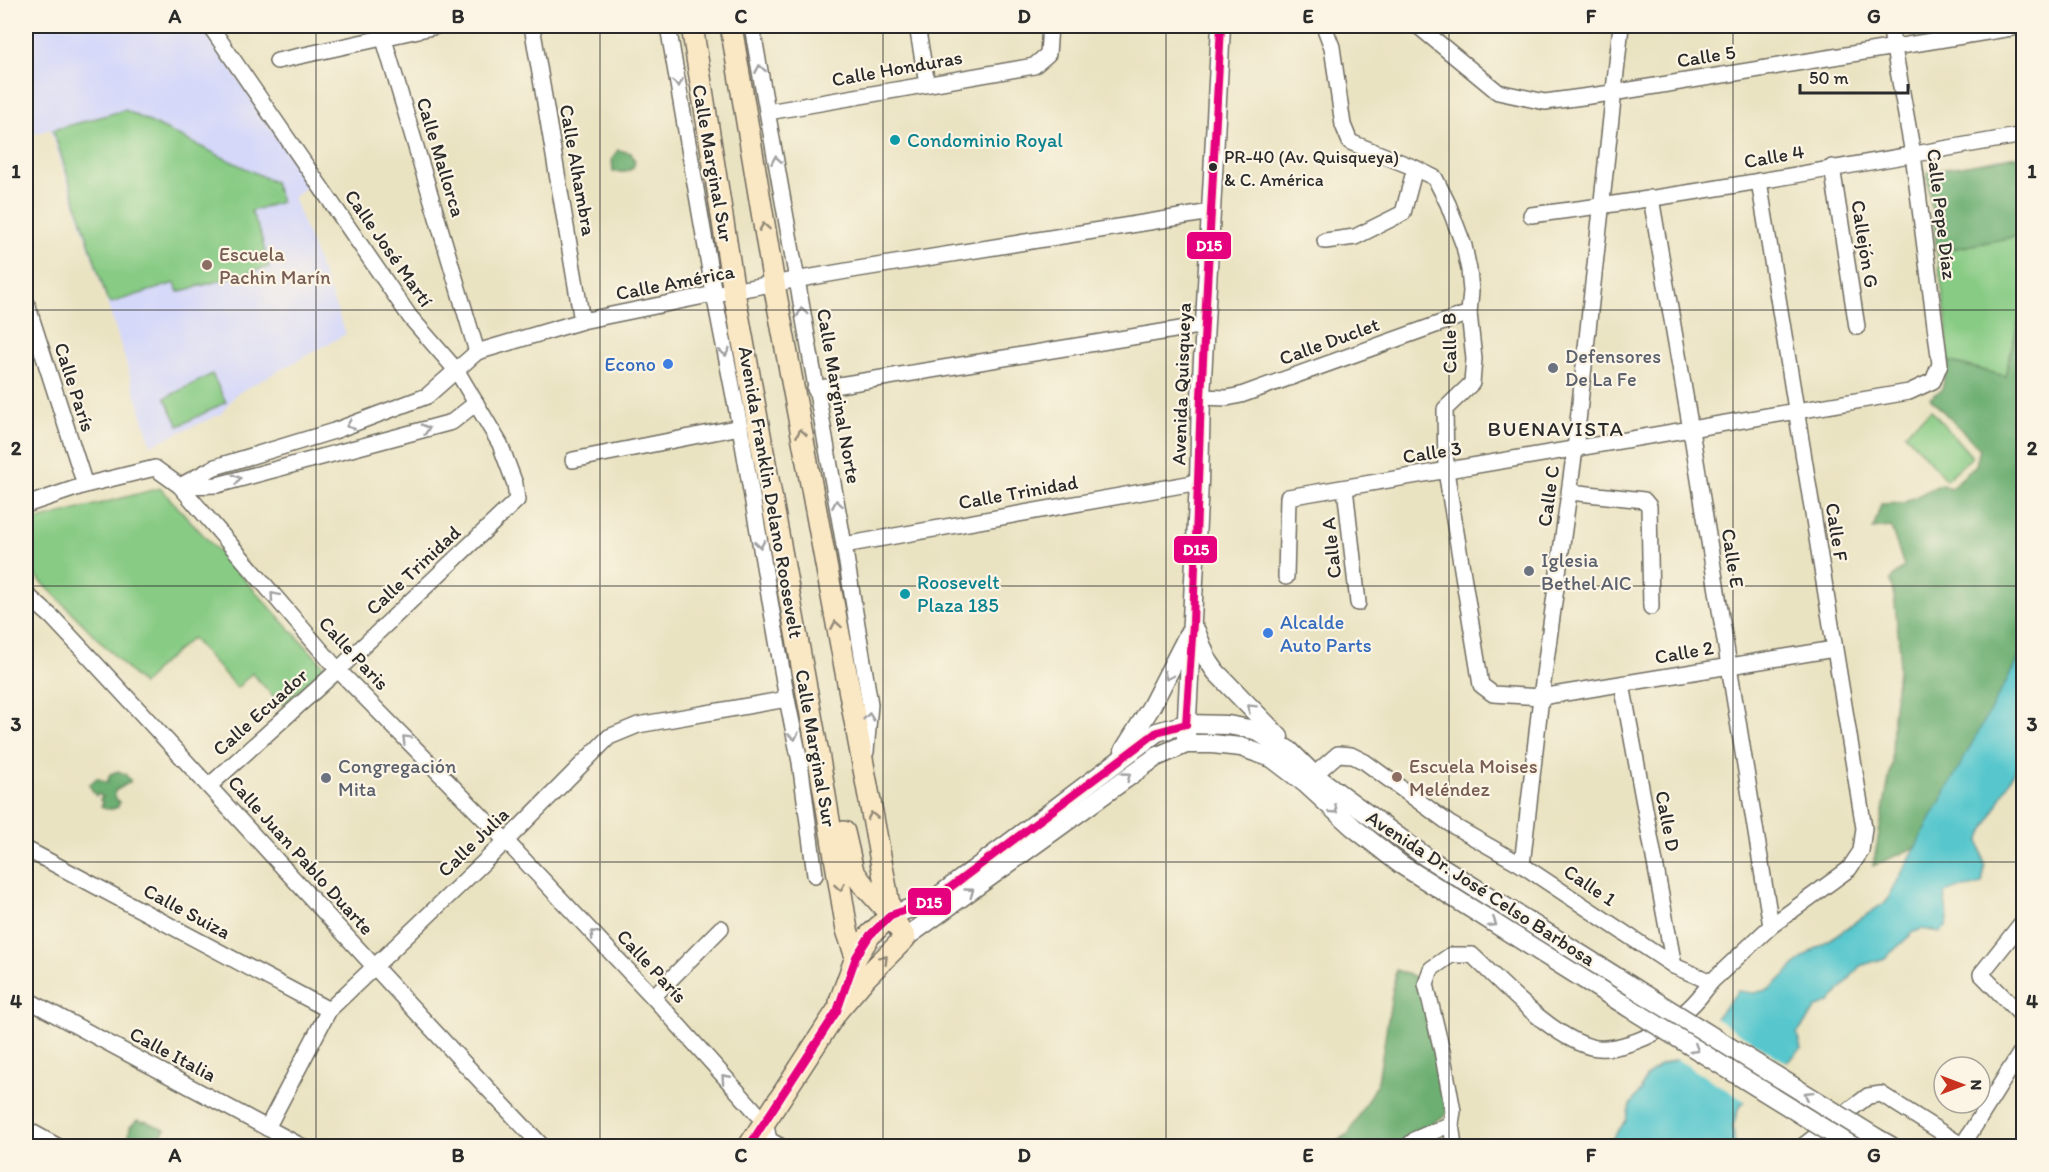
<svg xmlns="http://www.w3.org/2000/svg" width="2049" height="1172" font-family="Itim,sans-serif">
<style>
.built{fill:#d5d8f9}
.green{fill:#87cb84;stroke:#597b58;stroke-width:1.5}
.forest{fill:#6daf72;stroke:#4c6d4e;stroke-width:1.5}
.water{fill:#59c7cd;stroke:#42797c;stroke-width:1.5}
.pier{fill:#eae3c2}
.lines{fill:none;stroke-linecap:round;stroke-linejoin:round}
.minor-casing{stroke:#6e6b60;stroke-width:18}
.tertiary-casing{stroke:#6e6b60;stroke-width:21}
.secondary-casing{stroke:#6e6b60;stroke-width:24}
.minor{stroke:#fff;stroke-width:15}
.tertiary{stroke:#fff;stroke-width:18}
.secondary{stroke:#fae7c3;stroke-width:21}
.tertiary-bridge-casing{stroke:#6e6b60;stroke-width:21;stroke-linecap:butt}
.tertiary-bridge{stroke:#fff;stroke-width:18}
.bus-1-casing{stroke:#fcf5e5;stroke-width:12}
.bus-1{stroke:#e5007d;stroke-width:8}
.oneway{stroke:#a0a0a0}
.oneway2{stroke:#928977}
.grid{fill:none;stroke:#2b2b2b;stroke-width:1.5;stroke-opacity:0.55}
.culture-dot{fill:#0f9aa8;stroke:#fcf5e5;stroke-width:2}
.bus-dot{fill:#2b2b2b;stroke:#fcf5e5;stroke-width:2}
.education-dot{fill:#8d6e63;stroke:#fcf5e5;stroke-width:2}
.shop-dot{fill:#3f7fe0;stroke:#fcf5e5;stroke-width:2}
.worship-dot{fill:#6b7280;stroke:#fcf5e5;stroke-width:2}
.labels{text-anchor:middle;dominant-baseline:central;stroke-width:4.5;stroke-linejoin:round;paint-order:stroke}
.bus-label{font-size:18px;fill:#2b2b2b;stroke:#fcf5e5;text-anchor:start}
.street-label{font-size:20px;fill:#2b2b2b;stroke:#fcf5e5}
.culture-label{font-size:20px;fill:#0d838f;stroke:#fcf5e5;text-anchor:start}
.education-label{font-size:20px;fill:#785e54;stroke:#fcf5e5;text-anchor:start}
.worship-label{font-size:20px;fill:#5b616d;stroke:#fcf5e5;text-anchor:start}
.shop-label{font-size:20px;fill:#366cbe;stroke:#fcf5e5;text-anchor:end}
.neighbourhood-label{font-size:21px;letter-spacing:1.5px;fill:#2b2b2b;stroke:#fcf5e5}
.line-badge{stroke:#fcf5e5;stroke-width:2}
.badge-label{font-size:16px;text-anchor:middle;font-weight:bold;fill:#fff}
.neatline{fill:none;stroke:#2b2b2b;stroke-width:2}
.grid-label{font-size:20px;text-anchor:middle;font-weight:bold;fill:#2b2b2b}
</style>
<rect width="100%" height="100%" fill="#fcf5e5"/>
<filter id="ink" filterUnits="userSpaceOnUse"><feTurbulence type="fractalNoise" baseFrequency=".0167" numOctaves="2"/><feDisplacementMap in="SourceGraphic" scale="12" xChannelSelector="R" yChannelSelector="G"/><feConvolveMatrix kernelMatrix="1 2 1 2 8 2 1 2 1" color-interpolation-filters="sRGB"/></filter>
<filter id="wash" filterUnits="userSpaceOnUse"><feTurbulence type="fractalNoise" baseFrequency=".008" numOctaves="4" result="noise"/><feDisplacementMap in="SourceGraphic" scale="24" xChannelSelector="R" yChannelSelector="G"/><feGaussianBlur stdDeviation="1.35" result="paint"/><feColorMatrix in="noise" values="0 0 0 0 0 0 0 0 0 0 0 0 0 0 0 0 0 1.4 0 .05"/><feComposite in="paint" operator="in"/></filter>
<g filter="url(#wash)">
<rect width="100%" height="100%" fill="#eae3c2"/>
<path class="built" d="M26,26H202L310,185L293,197L346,334L236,394L221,414L151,445L117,333L50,129L26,137Z"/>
<g class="green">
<path d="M125,110L274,182L281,202L251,211L260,232L269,267L178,292L175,283L111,303L107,299L53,130Z"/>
<path d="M2023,235V304L2005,376L1948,361L1946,318L1937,252Z"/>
<path d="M212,374L226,402L179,426L165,398Z"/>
<path d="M1931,410L1972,457L1946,480L1905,433Z"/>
<path d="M160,488L325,667L282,706L252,673L237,688L192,638L157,668L143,685L26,566V523Z"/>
</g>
<g class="forest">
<path d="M618,150L631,153L635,161L633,168L626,172H613L612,158Z"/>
<path d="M2023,155V235L1937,252L1927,172Z"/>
<path d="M2023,304V651L1916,847L1873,866L1892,762L1893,716L1900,651L1894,596L1890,580L1904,566L1891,527L1873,529L1881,504L1903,503L1941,484L1950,489L1976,465L1980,449L1930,398L1942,389L1948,361L2005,376Z"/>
<path d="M118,771L125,774L130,780V782L115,791V797L119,802L118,807C111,810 107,810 101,806L103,803L100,800L103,797L98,794L96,796L89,785L97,778L107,783L110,774Z"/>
<path d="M1396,970L1421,979L1447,1114L1397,1146H1331L1349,1133L1378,1081Z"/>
<path d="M137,1120L143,1122L145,1121L165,1129L162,1134V1137L159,1136L152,1144C144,1138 135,1140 129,1134L130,1127Z"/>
</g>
<path class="water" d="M2023,651V754L1979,841L1985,867L1982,883C1970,891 1959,884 1944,894L1948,919L1946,927L1939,932L1922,929L1914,932L1885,958L1860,966L1830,1002L1817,1007L1797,1034L1801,1049L1739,1107L1733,1127L1735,1146H1606L1626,1121L1630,1105L1640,1092L1646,1077L1660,1065L1684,1057L1738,991L1754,993L1770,989L1806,955L1886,902L1953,778Z"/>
<path class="pier" d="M1713,1017L1789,1064L1748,1103L1673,1057L1682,1055Z"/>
</g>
<g filter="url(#ink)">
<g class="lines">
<g class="minor-casing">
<g id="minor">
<path d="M380,26L477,352"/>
<path d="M532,26L582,321"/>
<path d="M668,26L714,294L740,427L787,699L800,762L815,875"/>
<path d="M752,26L844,545L870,704L866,752"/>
<path d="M917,26L927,84"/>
<path d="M1324,26L1332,47L1343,125L1350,142L1415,168L1435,178L1448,204L1464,246L1469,270L1471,291L1469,313L1474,359L1472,383L1445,409L1446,471L1481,685L1493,694L1541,697L1834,649"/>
<path d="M1418,26L1498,92L1545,102L1612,93L2024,26"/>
<path d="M277,61L437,26"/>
<path d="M768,112L1034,66L1048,54L1050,26"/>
<path d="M1832,167L1857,327"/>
<path d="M1651,198L1691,430L1771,926"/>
<path d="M1531,215C1696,195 1860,163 2024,135"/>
<path d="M1325,241L1355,237L1403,213L1415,168"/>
<path d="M26,301L85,485"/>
<path d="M815,389L1205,325"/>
<path d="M1201,397L1227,398L1241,395L1469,313"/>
<path d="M573,460L740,427"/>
<path d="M180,486L215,467L334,431L427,396L477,352L582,321L714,294L858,269L1211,212"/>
<path d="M183,486L217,485L452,422L476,403"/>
<path d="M1345,488L1358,603"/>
<path d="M1570,492L1644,500L1649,506L1651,607"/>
<path d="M26,505L85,485L155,468L180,486L338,670L506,841L653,997L765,1122L769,1140L780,1146"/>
<path d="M844,545L1199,482"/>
<path d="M1286,577L1288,497L1909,392L1933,381L1940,364L1913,154L1890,26"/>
<path d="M26,594L53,618C217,793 377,973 542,1146"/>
<path d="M1622,684L1674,966"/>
<path d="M1314,775L1338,754L1351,755L1365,762L1450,824L1522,865L1674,966L1711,982L1771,926L1849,869L1861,851L1864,828L1759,181"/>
<path d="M210,785L338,670L517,500L515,484L500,444L457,371L410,317L210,26"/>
<path d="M26,849L329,1010"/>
<path d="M1522,865L1541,697L1575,449L1621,26"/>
<path d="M2024,920L1981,974L2024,1018"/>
<path d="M653,997L721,928"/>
<path d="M26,999L301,1146"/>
<path d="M267,1128L329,1010L506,841L609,737L638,725L787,699"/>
<path d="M26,1129L57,1146"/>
<path d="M1408,1146L1416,1139L1451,1124"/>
<path d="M1454,1146L1451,1124L1453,1111L1442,1051L1426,984L1431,969L1451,955H1472C1503,984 1550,1036 1591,1047C1612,1052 1644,1040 1661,1029C1684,1014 1695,1005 1711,982"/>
<path d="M1803,1146L1868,1096L1881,1094L1963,1146"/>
<path d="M1962,1146L2024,1047"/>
</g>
</g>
<g class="tertiary-casing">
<g id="tertiary">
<path d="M1196,631L1207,659L1216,672L1279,737"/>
<path d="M1186,737L1199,482L1201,397L1221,26"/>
<path d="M1124,750L1151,707L1189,633"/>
<path d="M891,915L932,901L1157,732L1186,724L1228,725L1255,730L1290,751L1314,775L1426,857L1639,991"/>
<path d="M905,938L1156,757L1186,744H1212L1241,747L1272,758L1306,784L1353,827L1400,864L1628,1007"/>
<path d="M1875,1137L1891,1146"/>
</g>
</g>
<g class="secondary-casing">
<g id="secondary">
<path d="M692,26L734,292L819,759L847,930L856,957"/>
<path d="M731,26L774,284L891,915"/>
<path d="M840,1001L856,957L870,935L891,915"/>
<path d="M749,1146L837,1011L867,976L905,938L891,915L861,882L853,871L844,832"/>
</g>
</g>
<use href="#minor" class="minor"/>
<use href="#tertiary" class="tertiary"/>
<use href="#secondary" class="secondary"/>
<g class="tertiary-bridge-casing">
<g id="tertiary-bridge">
<path d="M1639,991L1875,1137"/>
<path d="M1628,1007L1852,1146"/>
</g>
</g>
<use href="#tertiary-bridge" class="tertiary-bridge"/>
<g class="bus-1-casing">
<g id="bus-1">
<path d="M1186,724L1193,623L1201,397L1221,26"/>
<path d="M749,1146L837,1011L856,957L870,935L891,915L932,901L1157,732L1186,724"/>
</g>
</g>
<use href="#bus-1" class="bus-1"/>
</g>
<defs><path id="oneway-chevron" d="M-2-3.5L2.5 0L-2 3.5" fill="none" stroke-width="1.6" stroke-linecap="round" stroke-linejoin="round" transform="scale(1.5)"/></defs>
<g class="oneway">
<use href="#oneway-chevron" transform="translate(760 69) rotate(-100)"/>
<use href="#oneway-chevron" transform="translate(678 83) rotate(80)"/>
<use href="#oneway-chevron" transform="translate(776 160) rotate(-100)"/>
<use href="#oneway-chevron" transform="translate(802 312) rotate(-100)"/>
<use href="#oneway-chevron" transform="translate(725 352) rotate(79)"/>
<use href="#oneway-chevron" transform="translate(350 425) rotate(159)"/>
<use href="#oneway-chevron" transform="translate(426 429) rotate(-15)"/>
<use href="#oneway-chevron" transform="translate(237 479) rotate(-15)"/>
<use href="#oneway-chevron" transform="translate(837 504) rotate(-100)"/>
<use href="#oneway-chevron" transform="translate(760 544) rotate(80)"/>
<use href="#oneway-chevron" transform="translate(274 596) rotate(-131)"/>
<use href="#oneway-chevron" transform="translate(1168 676) rotate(116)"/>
<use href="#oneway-chevron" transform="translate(1251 708) rotate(-135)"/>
<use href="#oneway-chevron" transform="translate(869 717) rotate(-84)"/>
<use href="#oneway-chevron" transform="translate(794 736) rotate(78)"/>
<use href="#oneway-chevron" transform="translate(406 739) rotate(-135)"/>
<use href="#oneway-chevron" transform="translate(1127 776) rotate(-36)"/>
<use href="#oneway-chevron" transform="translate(1334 810) rotate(42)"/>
<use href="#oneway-chevron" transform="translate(970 892) rotate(-36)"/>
<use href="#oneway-chevron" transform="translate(1493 923) rotate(32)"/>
<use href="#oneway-chevron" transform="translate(594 934) rotate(-133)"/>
<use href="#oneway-chevron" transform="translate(1695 1049) rotate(32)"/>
<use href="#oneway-chevron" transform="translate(725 1078) rotate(-132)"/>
<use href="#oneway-chevron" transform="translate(1808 1095) rotate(-148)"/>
</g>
<g class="oneway2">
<use href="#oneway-chevron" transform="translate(764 227) rotate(-99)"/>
<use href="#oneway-chevron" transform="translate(801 433) rotate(-100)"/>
<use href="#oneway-chevron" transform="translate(836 625) rotate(-100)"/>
<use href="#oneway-chevron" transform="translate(872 816) rotate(-101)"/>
<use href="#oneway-chevron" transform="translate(840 887) rotate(81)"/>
<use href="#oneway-chevron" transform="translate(884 959) rotate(-45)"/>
</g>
</g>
<path class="grid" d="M316,26V1146M600,26V1146M883,26V1146M1166,26V1146M1449,26V1146M1733,26V1146M26,310H2024M26,586H2024M26,862H2024"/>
<g class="culture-dot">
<circle cx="895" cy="140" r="6"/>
<circle cx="905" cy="594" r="6"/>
</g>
<circle class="bus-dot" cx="1213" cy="167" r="5"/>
<g class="education-dot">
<circle cx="207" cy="265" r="6"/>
<circle cx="1397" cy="777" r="6"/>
</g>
<g class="shop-dot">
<circle cx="668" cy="364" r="6"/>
<circle cx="1268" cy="633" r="6"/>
</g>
<g class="worship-dot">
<circle cx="1553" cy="368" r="6"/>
<circle cx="1529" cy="571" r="6"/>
<circle cx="326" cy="778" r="6"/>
</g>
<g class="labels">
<g class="bus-label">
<text x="1224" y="157">PR-40 (Av. Quisqueya)<tspan x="1224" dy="23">&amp; C. América</tspan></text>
</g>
<g class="street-label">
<text transform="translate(1706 56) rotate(-9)">Calle 5</text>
<text transform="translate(897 68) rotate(-10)">Calle Honduras</text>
<text transform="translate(1774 156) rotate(-10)">Calle 4</text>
<text transform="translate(441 157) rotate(73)">Calle Mallorca</text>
<text transform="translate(713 163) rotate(80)">Calle Marginal Sur</text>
<text transform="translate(578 170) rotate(80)">Calle Alhambra</text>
<text transform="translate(1942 214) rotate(83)">Calle Pepe Díaz</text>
<text transform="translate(1865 244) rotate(81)">Callejón G</text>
<text transform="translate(389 248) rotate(55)">Calle José Martí</text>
<text transform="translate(675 282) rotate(-11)">Calle América</text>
<text transform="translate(1329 341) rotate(-20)">Calle Duclet</text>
<text transform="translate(1449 343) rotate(-91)">Calle B</text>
<text transform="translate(1181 384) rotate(-88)">Avenida Quisqueya</text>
<text transform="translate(75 387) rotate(72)">Calle París</text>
<text transform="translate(839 396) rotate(80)">Calle Marginal Norte</text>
<text transform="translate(1432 452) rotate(-9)">Calle 3</text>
<text transform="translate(771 492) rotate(80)">Avenida Franklin Delano Roosevelt</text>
<text transform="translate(1018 492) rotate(-10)">Calle Trinidad</text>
<text transform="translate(1548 496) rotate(-82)">Calle C</text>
<text transform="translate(1837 532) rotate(81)">Calle F</text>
<text transform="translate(1331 548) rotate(-96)">Calle A</text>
<text transform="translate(1733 558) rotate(81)">Calle E</text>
<text transform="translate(413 570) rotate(-43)">Calle Trinidad</text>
<text transform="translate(1684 652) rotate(-10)">Calle 2</text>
<text transform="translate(354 653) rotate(47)">Calle Paris</text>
<text transform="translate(260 712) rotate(-42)">Calle Ecuador</text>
<text transform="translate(816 748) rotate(80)">Calle Marginal Sur</text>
<text transform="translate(1668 821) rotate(79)">Calle D</text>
<text transform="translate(473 842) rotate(-44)">Calle Julia</text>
<text transform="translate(301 855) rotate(48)">Calle Juan Pablo Duarte</text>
<text transform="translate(1590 885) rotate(34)">Calle 1</text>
<text transform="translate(1481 888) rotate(33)">Avenida Dr. José Celso Barbosa</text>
<text transform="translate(187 911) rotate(28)">Calle Suiza</text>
<text transform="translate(652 966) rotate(47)">Calle París</text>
<text transform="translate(173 1054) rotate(28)">Calle Italia</text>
</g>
<g class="culture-label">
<text x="907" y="140">Condominio Royal</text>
<text x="917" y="582">Roosevelt<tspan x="917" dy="23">Plaza 185</tspan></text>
</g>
<g class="education-label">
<text x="219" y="254">Escuela<tspan x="219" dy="23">Pachin Marín</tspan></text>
<text x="1409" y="766">Escuela Moises<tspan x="1409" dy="23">Meléndez</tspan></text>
</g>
<g class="worship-label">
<text x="1565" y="356">Defensores<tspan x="1565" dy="23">De La Fe</tspan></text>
<text x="1541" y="560">Iglesia<tspan x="1541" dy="23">Bethel AIC</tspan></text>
<text x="338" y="766">Congregación<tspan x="338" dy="23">Mita</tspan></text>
</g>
<g class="shop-label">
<text x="656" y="364">Econo</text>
<text x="1280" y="622" text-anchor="start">Alcalde<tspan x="1280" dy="23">Auto Parts</tspan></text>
</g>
<g class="neighbourhood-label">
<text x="1556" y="428">BUENAVISTA</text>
</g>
</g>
<g class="line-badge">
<rect x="1186" y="231" width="46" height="29" rx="6" fill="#e5007d"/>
<rect x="1173" y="535" width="45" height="29" rx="6" fill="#e5007d"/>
<rect x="907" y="887" width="45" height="29" rx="6" fill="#e5007d"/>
</g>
<g class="badge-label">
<text x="1209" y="251">D15</text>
<text x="1196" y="555">D15</text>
<text x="929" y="908">D15</text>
</g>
<rect width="2049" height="1172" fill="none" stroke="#fcf5e5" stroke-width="66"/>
<g transform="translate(1962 1085) rotate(90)"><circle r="28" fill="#fcf5e5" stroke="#a8a49b" stroke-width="1.5"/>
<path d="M0-4.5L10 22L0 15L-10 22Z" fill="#c8321e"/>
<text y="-9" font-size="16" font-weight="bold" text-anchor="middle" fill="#2b2b2b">N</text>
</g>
<path d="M1800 84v9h108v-9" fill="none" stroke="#2b2b2b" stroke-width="3"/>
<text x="1809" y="84" font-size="18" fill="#2b2b2b" stroke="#fcf5e5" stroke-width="4.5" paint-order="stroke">50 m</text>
<rect x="33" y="33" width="1983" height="1106" class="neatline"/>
<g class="grid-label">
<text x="175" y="23">A</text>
<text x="458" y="23">B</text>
<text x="741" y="23">C</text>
<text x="1024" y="23">D</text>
<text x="1308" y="23">E</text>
<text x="1591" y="23">F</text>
<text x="1874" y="23">G</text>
<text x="16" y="178">1</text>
<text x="2032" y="178">1</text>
<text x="16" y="455">2</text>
<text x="2032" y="455">2</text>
<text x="16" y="731">3</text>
<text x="2032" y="731">3</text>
<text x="16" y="1008">4</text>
<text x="2032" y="1008">4</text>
<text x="175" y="1162">A</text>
<text x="458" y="1162">B</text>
<text x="741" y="1162">C</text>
<text x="1024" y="1162">D</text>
<text x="1308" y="1162">E</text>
<text x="1591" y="1162">F</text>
<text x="1874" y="1162">G</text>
</g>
</svg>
